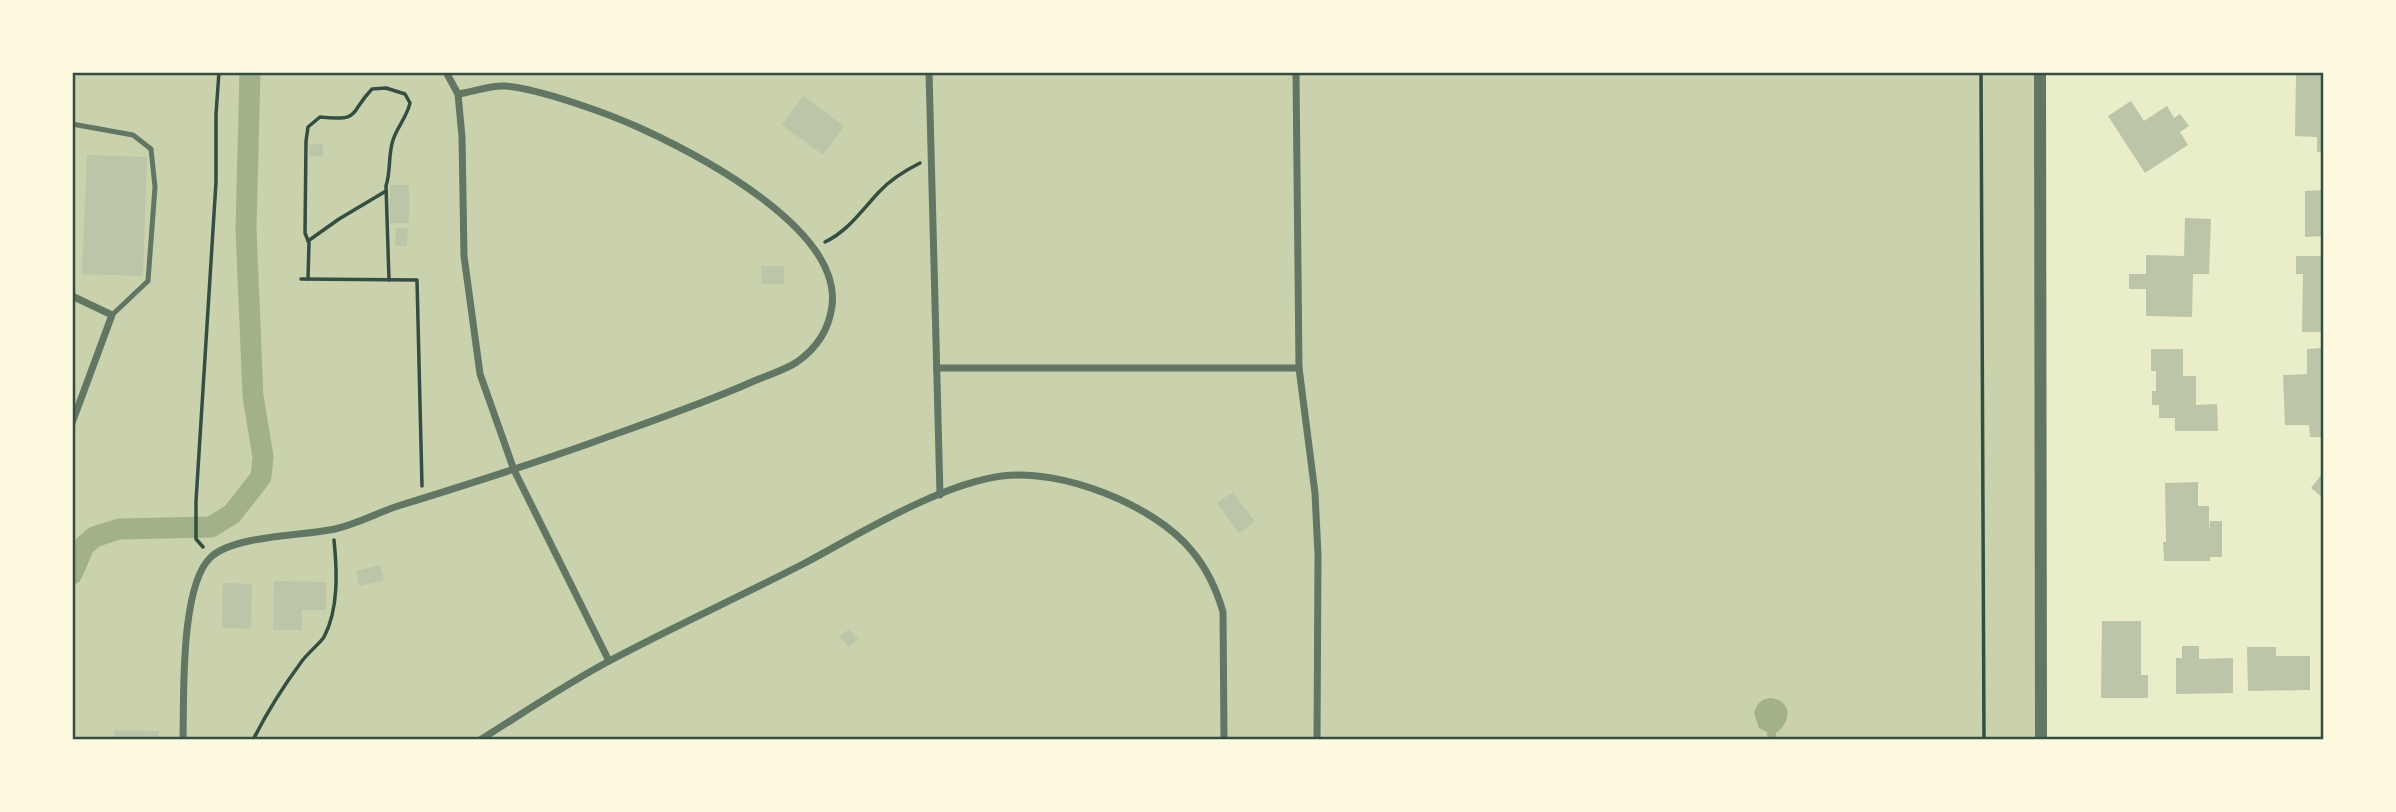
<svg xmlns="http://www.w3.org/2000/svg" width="2396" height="812" font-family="Figtree,sans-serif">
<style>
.green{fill:#cad2ad}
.water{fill:#a3b18a}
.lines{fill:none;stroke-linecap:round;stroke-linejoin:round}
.canal{stroke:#a3b18a;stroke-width:21}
.building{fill:#bcc5a7}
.path{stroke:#344e41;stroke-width:3.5}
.service{stroke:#617663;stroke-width:5}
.minor{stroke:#617663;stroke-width:7}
.tertiary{stroke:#617663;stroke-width:12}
.neatline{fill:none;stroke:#344e41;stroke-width:2.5}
</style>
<rect width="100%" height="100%" fill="#e9edc9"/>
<path class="green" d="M72,72H2040L2041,740H72Z"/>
<path class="water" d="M1772,698C1793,702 1791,723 1776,733L1775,740H1768L1767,732L1759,728L1754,713C1757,703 1762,698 1772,698Z"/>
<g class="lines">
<path class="canal" d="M72,574L84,546L94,537L119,529L211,527L232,514L261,477L263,457L253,396L246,229L250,72"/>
</g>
<g class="building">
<path d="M2296,74H2324V152H2317V137L2295,136Z"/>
<path d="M803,96L844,126L823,155L782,125Z"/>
<path d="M2131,101L2144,121L2167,106L2174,118L2180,114L2189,126L2180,132L2188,145L2145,173L2108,116Z"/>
<rect x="309" y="144" width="14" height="12"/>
<path d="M87,155L147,157L143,276L82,274Z"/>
<rect x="390" y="185" width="19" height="38"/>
<path d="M2324,190V236L2305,237V191Z"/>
<path d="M2185,218L2211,219L2209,274H2193L2192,317L2146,316V289H2129V274H2146V255L2184,256Z"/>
<path d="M396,228H408L407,246H395Z"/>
<path d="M2296,256H2324V332H2302L2303,274H2296Z"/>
<path d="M761,266H784V284H762Z"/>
<path d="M2324,348V437H2310L2309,425H2285L2283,375L2307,374V349Z"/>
<path d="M2151,349H2183V376H2196V405L2217,404L2218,431H2175V418H2159V405H2152V391H2156V371H2151Z"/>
<path d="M2324,471V499L2311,488Z"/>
<path d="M2198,482V506H2209V531L2210,521H2222V557H2210V561H2164L2163,542H2166L2165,483Z"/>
<path d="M1233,492L1255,522L1239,533L1217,503Z"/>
<path d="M380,565L384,581L359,586L356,571Z"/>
<path d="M274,581L326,582V610H302V630H273Z"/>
<path d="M223,583L252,584L251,629L222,628Z"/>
<path d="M2102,621H2141V675H2148V698H2101Z"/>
<path d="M849,629L858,639L849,647L840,637Z"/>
<path d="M2182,646H2199V659L2233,658V693L2176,694V658H2182Z"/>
<path d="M2247,647H2276V656H2310V690L2248,691Z"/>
<path d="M114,730L159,731L158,740H114Z"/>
</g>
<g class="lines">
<g class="path">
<path d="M1981,72L1984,740"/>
<path d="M308,241L339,219L386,191"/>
<path d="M825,242C848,231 862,210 879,192C891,179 904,171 920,163"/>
<path d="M301,279L417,280L422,486"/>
<path d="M308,279L309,243L305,233L306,141L308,127L320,117C362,121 348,114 372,89L386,88L405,94L410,103C407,117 397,127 393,140C388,155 391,171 386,186L389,280"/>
<path d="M203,547L196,539V501L216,182V114L219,72"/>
<path d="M253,740C268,710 282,688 302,661C307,654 322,641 324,637C339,609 337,570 334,540"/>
</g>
<path class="service" d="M72,124L133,135L151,149L155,187L148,281L112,315"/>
<g class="minor">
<path d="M446,72L458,94L462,137L464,256L480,374L514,470L609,661"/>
<path d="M929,72L940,495"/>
<path d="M1296,72L1299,368L1315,493L1318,555L1317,740"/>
<path d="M72,296L112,315L72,423"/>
<path d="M937,368H1299"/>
<path d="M183,740C184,698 180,585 211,557C235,535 303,536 335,529C357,524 377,513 398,506C469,484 540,462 610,436C658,419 707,402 754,381C768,375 785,370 797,362C817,348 829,329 832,306C842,229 699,155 640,128C607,113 540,89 505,86C490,85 473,92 458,94"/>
<path d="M480,740C523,713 566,684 611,660C675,626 741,596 805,563C861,533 940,484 1002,476C1061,468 1155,505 1192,551C1207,569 1217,591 1223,612L1224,740"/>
</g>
<path class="tertiary" d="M2040,72L2041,740"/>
</g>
<rect width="2396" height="812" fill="none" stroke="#fefae0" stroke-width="147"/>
<rect x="74" y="74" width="2248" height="664" class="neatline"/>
</svg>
